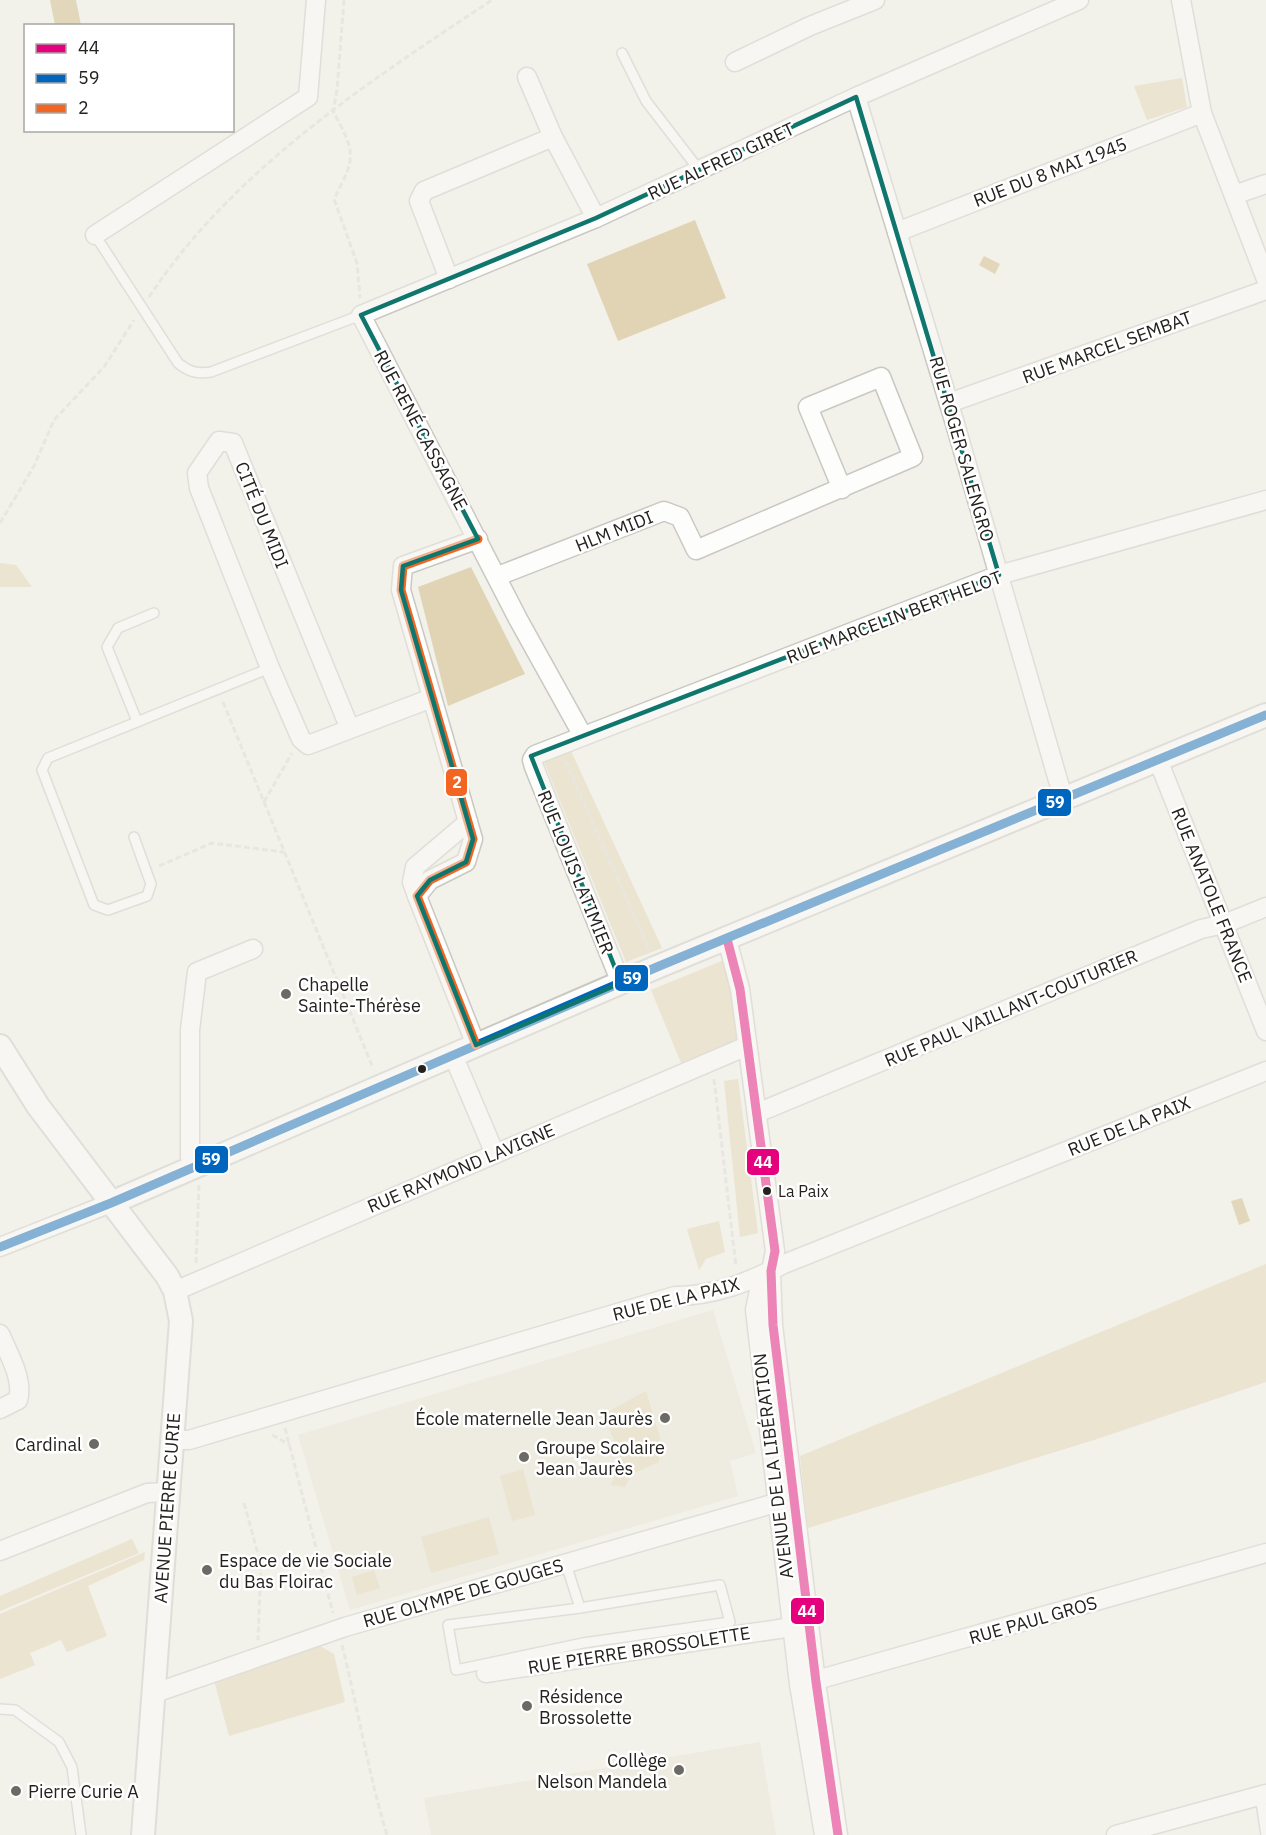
<svg xmlns="http://www.w3.org/2000/svg" width="1266" height="1835" font-family="'IBM Plex Sans',sans-serif">
<style>
.built{fill:#e9e5d8}
.green{fill:#e0d4b4}
.water{fill:#ceb980}
.lines{fill:none;stroke-linecap:round;stroke-linejoin:round}
.service-casing{stroke:#c9c8c3;stroke-width:12}
.minor-casing{stroke:#c9c8c3;stroke-width:21}
.tertiary-casing{stroke:#c9c8c3;stroke-width:26}
.path{stroke:#dbdad8;stroke-width:3;stroke-dasharray:6 3;stroke-linecap:butt}
.service{stroke:#fdfdfc;stroke-width:9}
.minor{stroke:#fdfdfc;stroke-width:18}
.tertiary{stroke:#fdfdfc;stroke-width:22}
.bus-1-casing{stroke:#fff;stroke-width:14}
.bus-2-casing{stroke:#fff;stroke-width:14}
.bus-3-casing{stroke:#fff;stroke-width:14}
.bus-1{stroke:#e5007d;stroke-width:9}
.bus-2{stroke:#0065bd;stroke-width:9}
.bus-3{stroke:#f26522;stroke-width:9}
.marked{fill:none;stroke:#0f766e;stroke-width:4.5;stroke-linejoin:round}
.poi-dot{fill:#6b6a65;stroke:#fff;stroke-width:2}
.bus-dot{fill:#23221e;stroke:#fff;stroke-width:2}
.labels{text-anchor:middle;dominant-baseline:central;stroke-width:5;stroke-linejoin:round;paint-order:stroke}
.bus-label{font-size:16px;fill:#23221e;stroke:#fff;text-anchor:start}
.street-label{font-size:18px;fill:#23221e;stroke:#fff}
.poi-label{font-size:18px;fill:#23221e;stroke:#fff;text-anchor:start}
.line-badge{stroke:#fff;stroke-width:2}
.badge-label{font-size:16px;text-anchor:middle;font-weight:bold;fill:#fff}
</style>
<rect width="100%" height="100%" fill="#f2f1ea"/>
<g class="built">
<path d="M713,1310L756,1453L730,1461L738,1496L350,1610L298,1435Z"/>
<path d="M760,1742L776,1835H431L424,1798Z"/>
</g>
<g class="green">
<path d="M1182,78L1187,107L1147,120L1134,86Z"/>
<path d="M695,220L726,298L618,341L587,264Z"/>
<path d="M0,563L16,565L32,587H0Z"/>
<path d="M471,567L525,674L448,706L418,587Z"/>
<path d="M571,751L662,948L626,962L544,762Z"/>
<path d="M724,960L745,1042L684,1070L651,990Z"/>
<path d="M738,1079L758,1233L740,1237L724,1081Z"/>
<path d="M719,1221L725,1252L706,1259L699,1270L687,1229Z"/>
<path d="M1266,1264V1382L1094,1440L808,1528L800,1456Z"/>
<path d="M646,1391L660,1437L659,1462L632,1474L625,1487L611,1485L621,1460L604,1414Z"/>
<path d="M523,1469L535,1515L512,1521L500,1476Z"/>
<path d="M489,1517L499,1554L431,1573L421,1537Z"/>
<path d="M132,1539L139,1553L0,1611V1596Z"/>
<path d="M145,1552L144,1560L88,1586L107,1636L67,1652L61,1640L30,1653L35,1665L0,1679V1614Z"/>
<path d="M374,1570L380,1588L357,1595L352,1577Z"/>
<path d="M320,1646L334,1654L345,1702L229,1736L214,1680Z"/>
</g>
<g class="water">
<path d="M50,0H76L81,25H55Z"/>
<path d="M984,256L1000,264L995,274L979,265Z"/>
<path d="M1242,1198L1250,1221L1239,1225L1231,1201Z"/>
</g>
<g class="lines">
<g class="service-casing">
<g id="service">
<path d="M622,53L646,101L700,171"/>
<path d="M95,235L178,363C189,372 197,374 211,372L361,315"/>
<path d="M137,721L107,647L118,628L154,613"/>
<path d="M134,837L151,884L147,896L108,910L94,905L42,770L48,758L270,668"/>
<path d="M566,1564L580,1608"/>
<path d="M720,1585L730,1622L583,1643L456,1670L448,1625L580,1608Z"/>
<path d="M0,1709L15,1710L59,1742L72,1767L81,1835"/>
<path d="M1260,1795L1266,1835"/>
</g>
</g>
<g class="minor-casing">
<g id="minor">
<path d="M1181,0L1202,113L1266,279"/>
<path d="M735,62L810,26L875,0"/>
<path d="M527,77L553,137L596,218"/>
<path d="M856,97L956,427L1064,801"/>
<path d="M1234,195L1266,184"/>
<path d="M897,232L1202,113"/>
<path d="M95,235L308,97L316,0"/>
<path d="M449,279L419,201L424,191L553,137"/>
<path d="M949,403L1266,290"/>
<path d="M498,576L664,511L680,517L696,550L913,457L881,377L808,407L842,489"/>
<path d="M350,729L233,443L219,441L197,473L199,488L270,668L301,739L308,745L432,698"/>
<path d="M583,736L518,619L361,315L596,218L856,97L1079,0"/>
<path d="M1158,760L1266,1031"/>
<path d="M417,896L412,882L415,867L468,822"/>
<path d="M727,939L740,989L775,1251L771,1271L773,1325L816,1682L838,1835"/>
<path d="M621,983L534,767L532,760L535,755L999,575L1266,500"/>
<path d="M476,1045L417,896L430,880L466,862L473,839L401,590L403,566L478,539"/>
<path d="M453,1055L495,1154"/>
<path d="M757,1113L1201,929L1224,924L1266,907"/>
<path d="M194,1166L190,1157V1030L197,972L253,949"/>
<path d="M0,1247L111,1203"/>
<path d="M770,1272L759,1290L755,1310L799,1684L824,1835"/>
<path d="M175,1291L747,1046"/>
<path d="M0,1334C8,1353 24,1379 18,1400L0,1409"/>
<path d="M171,1440H189L675,1296C715,1296 749,1282 784,1264L1266,1071"/>
<path d="M0,1551L147,1493L168,1492"/>
<path d="M486,1673L792,1627"/>
<path d="M806,1683L1266,1553"/>
<path d="M152,1694L345,1627L793,1498"/>
<path d="M1116,1835L1266,1794"/>
</g>
</g>
<g class="tertiary-casing">
<g id="tertiary">
<path d="M0,1046L38,1106L167,1276L175,1291L181,1321L143,1835"/>
<path d="M111,1203L657,967L1266,715"/>
</g>
</g>
<g class="path">
<path d="M344,0L337,90L333,111C355,153 357,155 334,199L357,263L360,298"/>
<path d="M149,297C232,171 368,82 492,0"/>
<path d="M0,523L34,466L54,420L104,367L134,320"/>
<path d="M223,702L373,1068"/>
<path d="M565,761L649,949"/>
<path d="M264,802L292,753"/>
<path d="M159,866L212,843L284,852"/>
<path d="M714,1079L736,1266"/>
<path d="M196,1263L199,1185"/>
<path d="M285,1428L333,1613"/>
<path d="M272,1435L290,1445"/>
<path d="M244,1503L261,1565L258,1640"/>
<path d="M342,1645C358,1708 368,1773 387,1835"/>
</g>
<use href="#service" class="service"/>
<use href="#minor" class="minor"/>
<use href="#tertiary" class="tertiary"/>
<g class="bus-1-casing">
<path id="bus-1" d="M727,939L740,989L775,1251L771,1271L773,1325L816,1682L838,1835"/>
</g>
<g class="bus-2-casing">
<path id="bus-2" d="M0,1247L111,1203L657,967L1266,715"/>
</g>
<g class="bus-3-casing">
<path id="bus-3" d="M476,1045L417,896L430,880L466,862L473,839L401,590L403,566L478,539"/>
</g>
<use href="#bus-1" class="bus-1"/>
<use href="#bus-2" class="bus-2"/>
<use href="#bus-3" class="bus-3"/>
</g>
<path d="M0 0H1266V1835H0ZM856,97L999,575L531,756L621,983L476,1045L417,896L430,880L466,862L473,839L401,590L403,566L478,539L361,315L596,218Z" fill="#f2f1ea" fill-opacity=".55" fill-rule="evenodd"/>
<path class="marked" d="M856,97L999,575L531,756L621,983L476,1045L417,896L430,880L466,862L473,839L401,590L403,566L478,539L361,315L596,218Z"/>
<g class="poi-dot">
<circle cx="286" cy="994" r="6"/>
<circle cx="665" cy="1418" r="6"/>
<circle cx="94" cy="1444" r="6"/>
<circle cx="524" cy="1457" r="6"/>
<circle cx="207" cy="1570" r="6"/>
<circle cx="527" cy="1706" r="6"/>
<circle cx="679" cy="1770" r="6"/>
<circle cx="16" cy="1791" r="6"/>
</g>
<g class="bus-dot">
<circle cx="422" cy="1069" r="5"/>
<circle cx="767" cy="1191" r="5"/>
</g>
<g class="labels">
<g class="bus-label">
<text x="778" y="1191">La Paix</text>
</g>
<g class="street-label">
<text transform="translate(721 161) rotate(-25)">RUE ALFRED GIRET</text>
<text transform="translate(1050 172) rotate(-21)">RUE DU 8 MAI 1945</text>
<text transform="translate(1107 347) rotate(-20)">RUE MARCEL SEMBAT</text>
<text transform="translate(421 430) rotate(62)">RUE RENÉ CASSAGNE</text>
<text transform="translate(962 449) rotate(74)">RUE ROGER SALENGRO</text>
<text transform="translate(262 515) rotate(68)">CITÉ DU MIDI</text>
<text transform="translate(614 531) rotate(-22)">HLM MIDI</text>
<text transform="translate(894 617) rotate(-21)">RUE MARCELIN BERTHELOT</text>
<text transform="translate(576 872) rotate(68)">RUE LOUIS LATIMIER</text>
<text transform="translate(1212 895) rotate(68)">RUE ANATOLE FRANCE</text>
<text transform="translate(1011 1008) rotate(-23)">RUE PAUL VAILLANT-COUTURIER</text>
<text transform="translate(1129 1126) rotate(-22)">RUE DE LA PAIX</text>
<text transform="translate(461 1168) rotate(-23)">RUE RAYMOND LAVIGNE</text>
<text transform="translate(676 1299) rotate(-14)">RUE DE LA PAIX</text>
<text transform="translate(773 1466) rotate(-97)">AVENUE DE LA LIBÉRATION</text>
<text transform="translate(167 1508) rotate(-86)">AVENUE PIERRE CURIE</text>
<text transform="translate(463 1593) rotate(-16)">RUE OLYMPE DE GOUGES</text>
<text transform="translate(1033 1620) rotate(-16)">RUE PAUL GROS</text>
<text transform="translate(639 1650) rotate(-9)">RUE PIERRE BROSSOLETTE</text>
</g>
<g class="poi-label">
<text x="298" y="984">Chapelle<tspan x="298" dy="21">Sainte-Thérèse</tspan></text>
<text x="653" y="1418" text-anchor="end">École maternelle Jean Jaurès</text>
<text x="82" y="1444" text-anchor="end">Cardinal</text>
<text x="536" y="1447">Groupe Scolaire<tspan x="536" dy="21">Jean Jaurès</tspan></text>
<text x="219" y="1560">Espace de vie Sociale<tspan x="219" dy="21">du Bas Floirac</tspan></text>
<text x="539" y="1696">Résidence<tspan x="539" dy="21">Brossolette</tspan></text>
<text x="667" y="1760" text-anchor="end">Collège<tspan x="667" dy="21">Nelson Mandela</tspan></text>
<text x="28" y="1791">Pierre Curie A</text>
</g>
</g>
<g class="line-badge">
<rect x="445" y="768" width="23" height="29" rx="6" fill="#f26522"/>
<rect x="1037" y="788" width="35" height="29" rx="6" fill="#0065bd"/>
<rect x="614" y="964" width="35" height="28" rx="6" fill="#0065bd"/>
<rect x="194" y="1145" width="35" height="29" rx="6" fill="#0065bd"/>
<rect x="746" y="1148" width="34" height="28" rx="6" fill="#e5007d"/>
<rect x="790" y="1597" width="35" height="28" rx="6" fill="#e5007d"/>
</g>
<g class="badge-label">
<text x="457" y="788">2</text>
<text x="1055" y="808">59</text>
<text x="632" y="984">59</text>
<text x="211" y="1165">59</text>
<text x="763" y="1168">44</text>
<text x="807" y="1617">44</text>
</g>
<rect x="24" y="24" width="210" height="108" fill="#ffffff" stroke="#a7a7a5" stroke-width="1.5"/>
<rect x="36" y="44" width="30" height="9" fill="#e5007d" stroke="#a7a7a5" stroke-width="1.5"/>
<text x="78" y="54" font-size="18" fill="#23221e">44</text>
<rect x="36" y="74" width="30" height="9" fill="#0065bd" stroke="#a7a7a5" stroke-width="1.5"/>
<text x="78" y="84" font-size="18" fill="#23221e">59</text>
<rect x="36" y="104" width="30" height="9" fill="#f26522" stroke="#a7a7a5" stroke-width="1.5"/>
<text x="78" y="114" font-size="18" fill="#23221e">2</text>
</svg>
